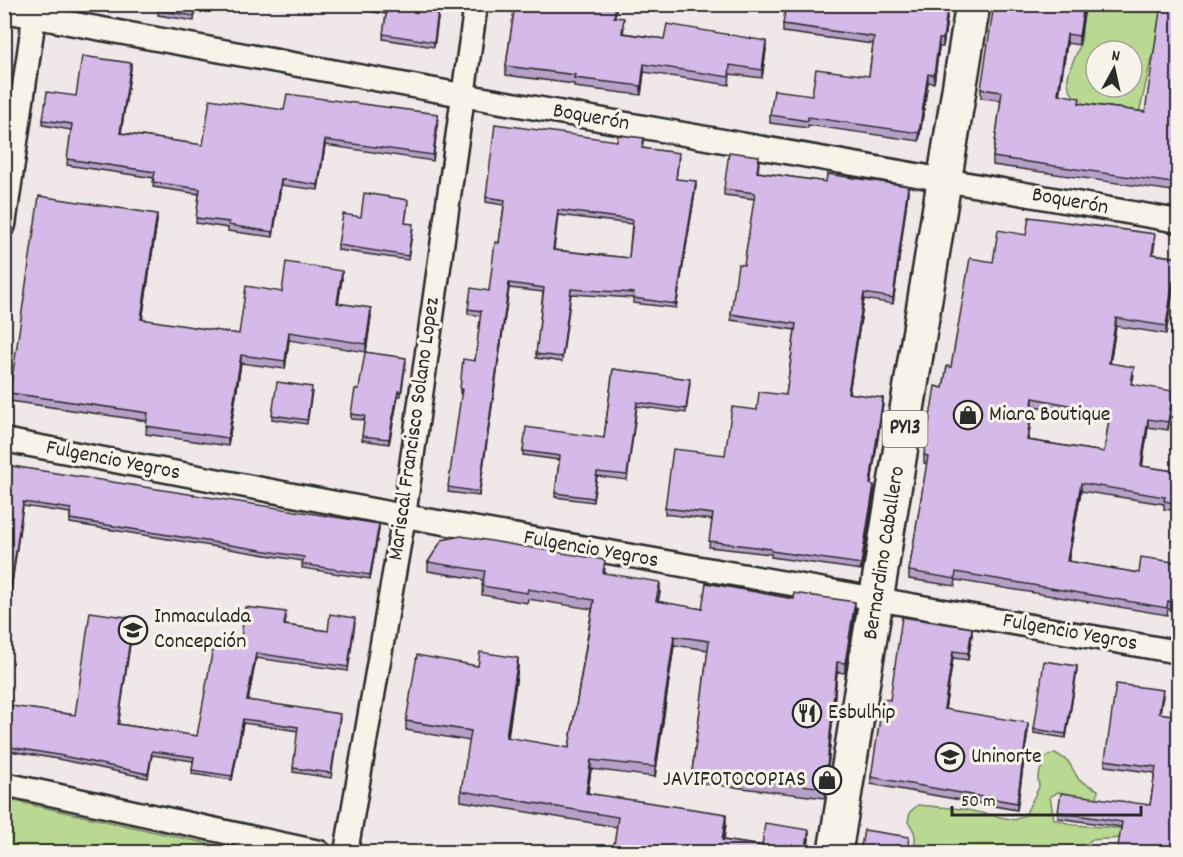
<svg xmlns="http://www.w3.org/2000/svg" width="1183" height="857" font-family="Dekko,sans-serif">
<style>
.green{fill:#b9d993;stroke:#72825f;stroke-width:1.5;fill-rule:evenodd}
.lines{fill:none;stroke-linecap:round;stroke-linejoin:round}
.minor-casing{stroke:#2b2b2b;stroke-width:27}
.trunk-casing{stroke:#2b2b2b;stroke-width:38}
.minor{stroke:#f7f3e8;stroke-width:22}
.trunk{stroke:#f7f3e8;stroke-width:33}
.wall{fill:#b7a0c8;stroke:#2b2b2b;stroke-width:1.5;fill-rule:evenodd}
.shaded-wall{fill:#9582a3;stroke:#2b2b2b;stroke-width:1.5}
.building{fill:#d5bae9;stroke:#2b2b2b;stroke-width:1.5;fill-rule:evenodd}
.labels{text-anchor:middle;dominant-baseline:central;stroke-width:6;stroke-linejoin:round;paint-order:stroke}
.shield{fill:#f7f3e8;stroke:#686764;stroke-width:1.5}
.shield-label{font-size:21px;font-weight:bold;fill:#2b2b2b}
.street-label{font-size:22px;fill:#2b2b2b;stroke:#f7f3e8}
.poi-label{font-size:22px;fill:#2b2b2b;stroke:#f7f3e8;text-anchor:start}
</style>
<rect width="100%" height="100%" fill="#f0e8e8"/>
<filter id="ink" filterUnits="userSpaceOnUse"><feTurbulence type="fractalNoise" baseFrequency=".0167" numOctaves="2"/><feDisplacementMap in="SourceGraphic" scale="12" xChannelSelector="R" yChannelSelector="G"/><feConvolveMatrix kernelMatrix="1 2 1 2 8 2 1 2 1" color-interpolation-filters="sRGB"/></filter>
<g filter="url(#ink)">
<g class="green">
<path d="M1072,5H1171L1172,7L1152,56L1139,114L1082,105C1050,76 1082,62 1082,31C1082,21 1077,13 1072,5ZM1096,51H1132V87H1096Z"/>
<path d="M1055,753L1068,761L1079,780L1098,790L1097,800L1058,792L1050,797L1054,819L1074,825L1128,829L1121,838L1091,840L1083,848L1068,852L1003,850L1000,852H913C916,839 917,833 908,822L910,812L918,805L962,809L1015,820L1025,815L1039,787L1038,777L1045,757Z"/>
<path d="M4,799H5L247,852H5Z"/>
</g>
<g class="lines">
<g class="minor-casing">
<g id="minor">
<path d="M4,11L462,95L1178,221"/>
<path d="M4,225L36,4"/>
<path d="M4,440L404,516L1178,652"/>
<path d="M4,784L319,852"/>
<path d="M346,852L404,516L476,4"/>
</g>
</g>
<g class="trunk-casing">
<path id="trunk" d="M835,852L973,4"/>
</g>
<use href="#minor" class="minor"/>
<use href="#trunk" class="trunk"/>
</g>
<g class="wall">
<path d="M196,4L194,21L158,15V10Z"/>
<path d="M322,4H440L434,47L383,39L386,14Z"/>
<path d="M515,4H617L615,17L624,27L623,33L664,39L766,50L762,78L730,74L729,85L644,72L641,95L574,87V84L506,75V66Z"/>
<path d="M1084,4H1085V7L1079,45L1067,43L1059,94L1080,103L1145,112L1179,7V192L993,165V157L1001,100L981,98V89Z"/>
<path d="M944,10L947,18L943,47H939L934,83L928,82L919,141L808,125V128L770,123V115L812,95L869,76L873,44L783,32V24Z"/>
<path d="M131,68L121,133L203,145L284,110L438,119L433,161L325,145L318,190L281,185L273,237L228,231V228L196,223L199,194L153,187L154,178L67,165L71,130L43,125V120L76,96Z"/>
<path d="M643,148L679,158L676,179L696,186L676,308L633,303V298L571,294L562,362L536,358L543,292L509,288L479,496L448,492L462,394L460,393V389L475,361L481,316L468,314V309L489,291L499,243L504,205L486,202V197ZM558,215L632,224L629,258L554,250Z"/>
<path d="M759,162L758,172L826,182L908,192L893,304L864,299L849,393L883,404L871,484L874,491L861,570L771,557V554L709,547L712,520L665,514V508L725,455L757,410L786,395L795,330L731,320V314L744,265L755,199L724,195V189Z"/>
<path d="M408,204L405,223L413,228L408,260L338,250V245L361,217Z"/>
<path d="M157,221L142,320L239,334L282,292L342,279L338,303L371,316L366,352L289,340L285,369L241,363L228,446L146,434L147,421L10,401V393Z"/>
<path d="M1026,235L1155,242L1153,254L1179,258V290L1173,289L1166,334L1116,326L1110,363L1134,375L1132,384L1173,399L1168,430L1148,427L1142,466L1179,472V511L1164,509V504L1081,491L1068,561L1139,573L1179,563V611L1168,609L1167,615L956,580L955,586L909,579V571L927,464L924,463V455L943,388L993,262ZM1033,406L1109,420L1104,452L1028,440Z"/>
<path d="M406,362L401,396H398L389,444L362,440L364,420L351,419V414L359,389Z"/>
<path d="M613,369L690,383L686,413L637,406L627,480L597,476L593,502L555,497L559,460L523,455V451L604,438Z"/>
<path d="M312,392L307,424L272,419V415Z"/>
<path d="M5,465L379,529L370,579L302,568L303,561L70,523V513L23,506L10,597Z"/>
<path d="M428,562L605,569L604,573L660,592L658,602L702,609L855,612L845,673L837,672L825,798L692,782V772L708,650L674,645L655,777L591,769L588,793L726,824L724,840L762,846L809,839L807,852L617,827L461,801V791L470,741L406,730V721L478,666L518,667L508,738L569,748L592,609L528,599L527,603L482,595L483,580L428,571Z"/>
<path d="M286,617L285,625L328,631L355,623L348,671L256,658L248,701L340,718L331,778L293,772L298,731L243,723L232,780L192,774L193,761L152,755L148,778L58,759L4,750V705L75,715L133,623L118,724L197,736L240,646Z"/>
<path d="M972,635L968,660L953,658L945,709L1028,730L1017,810L871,784V777L890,700Z"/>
<path d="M1077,670L1066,738L1034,733V729Z"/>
<path d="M1163,696L1160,713L1179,852L1121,827L1058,818V812L1150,805L1155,773L1105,766V760Z"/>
</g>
<g class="shaded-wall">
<path d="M439,4H440L434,47V42Z"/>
<path d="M1084,4H1085V7L1079,45V36Z"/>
<path d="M947,10V18L943,47V39Z"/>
<path d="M1067,34V43L1058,103V94Z"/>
<path d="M939,39V47L934,83V75Z"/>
<path d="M766,41V50L762,78V70Z"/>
<path d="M131,63V68L120,138V133Z"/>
<path d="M644,64V72L641,95V86Z"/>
<path d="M928,74V82L919,141V133Z"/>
<path d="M8,78V84L4,103V97Z"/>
<path d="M438,114V119L433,161V155Z"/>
<path d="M325,140V145L318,190V185Z"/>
<path d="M281,179V185L273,237V232Z"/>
<path d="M696,181V186L676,308V304Z"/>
<path d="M908,186V192L893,304V298Z"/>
<path d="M157,214V221L141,327V319Z"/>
<path d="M342,271V279L337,311V303Z"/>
<path d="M1173,281V289L1166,334V326Z"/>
<path d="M509,283V288L479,496V492Z"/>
<path d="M864,293V299L848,399V393Z"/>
<path d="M371,308V316L366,352V344Z"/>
<path d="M1116,318V326L1109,371V363Z"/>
<path d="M289,332V340L285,369V361Z"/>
<path d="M241,355V363L228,446V438Z"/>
<path d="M398,391V396L389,444V439Z"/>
<path d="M1173,391V399L1168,430V422Z"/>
<path d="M883,398V404L870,490V484Z"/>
<path d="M1033,398V406L1027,447V440Z"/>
<path d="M1148,419V427L1141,474V466Z"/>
<path d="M1081,483V491L1067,569V561Z"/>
<path d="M874,485V491L861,570V564Z"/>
<path d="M23,502L10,597L4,622V618Z"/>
<path d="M379,524V529L370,579V575Z"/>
<path d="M660,582V592L656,611V601Z"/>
<path d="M855,602V612L845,673V663Z"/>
<path d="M133,618V623L118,728V724Z"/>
<path d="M972,628V635L968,660V653Z"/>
<path d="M674,636V645L655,777V767Z"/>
<path d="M953,651V658L944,716V709Z"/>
<path d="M256,653V658L247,705V700Z"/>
<path d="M518,658V667L506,747V737Z"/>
<path d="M837,662V672L825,798V788Z"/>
<path d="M1077,666V670L1066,738V734Z"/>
<path d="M243,719V723L232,780V776Z"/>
<path d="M1028,723V730L1017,810V803Z"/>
<path d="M591,760V769L586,803V793Z"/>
<path d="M726,814V824L722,850V840Z"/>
<path d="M809,830V839L807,852H805Z"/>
</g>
<g class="building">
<path d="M158,4H195L194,16L158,10Z"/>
<path d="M357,4H439L434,42L383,34L387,9Z"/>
<path d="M515,4H616L614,17L624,18L622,33L664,39L667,24L766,41L762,70L730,65L729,77L644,64L641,86L574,78L575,75L506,66Z"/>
<path d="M786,4H803L838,10L839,4H943V9L947,10L943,39H939L934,75L928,74L919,133L808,117V121L770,115L774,90L812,95L816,69L869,76L874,37L783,24Z"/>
<path d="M994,4H1084L1079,36L1067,34L1058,94L1080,98L1079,103L1145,112L1161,4L1179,7V184L993,157L1002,92L981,89Z"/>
<path d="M82,56L131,63L120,133L203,145L210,99L284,110L287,94L438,114L433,155L325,140L318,185L281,179L273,232L228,225L229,222L196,218L200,189L153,182L155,172L67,159L72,124L43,120L47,92L76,96Z"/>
<path d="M4,77L8,78L4,97Z"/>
<path d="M495,124L617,141L618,135L644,138L642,148L679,153L676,179L696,181L676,304L633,298L634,293L571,289L562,357L536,354L544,288L509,283L479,492L448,487L462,389H460L463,359L475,361L481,311L468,309L471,288L489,291L495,242L499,243L505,200L486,197ZM558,210L633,220L629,258L553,250Z"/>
<path d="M729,152L759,156L757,172L826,182L827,174L908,186L893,298L864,293L848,393L883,398L870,484L874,485L861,564L771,551V549L709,541L713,514L665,508L673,449L725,455L732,407L757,410L759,392L786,395L796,324L731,314L738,264L744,265L755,193L724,189Z"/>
<path d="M364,193L408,200L405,223L413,224L408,256L338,245L343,214L361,217Z"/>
<path d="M39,196L157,214L141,319L239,334L246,286L282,292L286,262L342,271L337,303L371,308L366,344L289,332L285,361L241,355L228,438L146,426L148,413L10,393Z"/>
<path d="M1029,217L1155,234L1152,254L1179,258V282L1173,281L1166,326L1116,318L1109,363L1134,367L1131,384L1173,391L1168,422L1148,419L1141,466L1179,472V504L1164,501L1165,497L1081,483L1067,561L1139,573L1141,557L1179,563V603L1168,601L1167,608L956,572L955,579L909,571L928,456L924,455L935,386L943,388L947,366L951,367L970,258L993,262L998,230L1026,235ZM1033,398L1110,413L1104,452L1027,440Z"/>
<path d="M365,352L406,358L401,392L398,391L389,439L362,436L365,416L351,414L355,389H359Z"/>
<path d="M613,369L690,379L686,409L637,402L627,475L597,472L593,498L555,493L560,456L523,451L526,427L604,438Z"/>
<path d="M277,382L312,387L307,420L272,415Z"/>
<path d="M5,465L379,524L370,575L302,564L304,557L70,519L71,509L23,502L10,593L4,618Z"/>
<path d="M461,536L605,560L603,573L660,582L656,601L702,609L706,583L794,599V593L855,602L845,663L837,662L825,788L692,772L709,641L674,636L655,767L591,760L586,793L726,814L722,840L762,846L765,823L809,830L805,852H613L618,817L461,791L471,731L406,721L417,655L478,666L480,652L518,658L506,737L569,748L594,600L528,589L527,593L482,586L485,571L428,562L442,540Z"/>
<path d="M245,607L286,612L284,625L328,631L330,614L355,618L348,667L256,653L247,700L340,714L331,773L293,768L298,727L243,719L232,776L192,770L194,757L152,751L148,774L58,755L4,746V705L75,715L90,612L133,618L118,724L197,736L214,642L240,646Z"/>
<path d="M902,617L972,628L968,653L953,651L944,709L1028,723L1017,803L871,777L883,699L890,700Z"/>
<path d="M1044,661L1077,666L1066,734L1034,729Z"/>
<path d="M1116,684L1163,690L1159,713L1179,716V852H1117L1122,822L1058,812L1061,793L1150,805L1156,767L1105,760Z"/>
<path d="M864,830L909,837L907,852H860Z"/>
</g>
</g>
<defs>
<g id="shop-ring" transform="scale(1.5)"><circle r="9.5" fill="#f7f3e8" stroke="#2b2b2b" stroke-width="1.5"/><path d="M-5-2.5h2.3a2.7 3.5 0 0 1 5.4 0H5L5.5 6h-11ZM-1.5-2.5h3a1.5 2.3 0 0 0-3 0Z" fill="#2b2b2b"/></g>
<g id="school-ring" transform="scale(1.5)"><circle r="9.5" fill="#f7f3e8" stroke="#2b2b2b" stroke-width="1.5"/><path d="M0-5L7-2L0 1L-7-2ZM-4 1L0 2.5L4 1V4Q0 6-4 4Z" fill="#2b2b2b"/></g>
<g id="restaurant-ring" transform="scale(1.5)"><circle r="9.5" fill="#f7f3e8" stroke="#2b2b2b" stroke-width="1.5"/><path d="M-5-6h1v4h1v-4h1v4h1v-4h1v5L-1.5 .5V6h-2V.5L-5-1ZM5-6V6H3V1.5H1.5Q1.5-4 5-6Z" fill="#2b2b2b"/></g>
<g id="university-ring" transform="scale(1.5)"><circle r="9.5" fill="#f7f3e8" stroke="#2b2b2b" stroke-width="1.5"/><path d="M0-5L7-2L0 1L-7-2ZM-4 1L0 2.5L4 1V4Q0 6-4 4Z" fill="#2b2b2b"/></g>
</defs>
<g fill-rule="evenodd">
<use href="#shop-ring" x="968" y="415"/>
<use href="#school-ring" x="133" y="630"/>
<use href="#restaurant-ring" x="807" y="713"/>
<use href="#university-ring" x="950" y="757"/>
<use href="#shop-ring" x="827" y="780"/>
</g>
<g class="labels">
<rect class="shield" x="882.5" y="411" width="45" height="36" rx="4.5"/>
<g class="shield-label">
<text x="905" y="429">PY13</text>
</g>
<g class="street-label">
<text transform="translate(591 118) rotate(10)">Boquerón</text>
<text transform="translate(1070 202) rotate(10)">Boquerón</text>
<text transform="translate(415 429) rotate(-82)">Mariscal Francisco Solano Lopez</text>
<text transform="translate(113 461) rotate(11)">Fulgencio Yegros</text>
<text transform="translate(591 550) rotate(10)">Fulgencio Yegros</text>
<text transform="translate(885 553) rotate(-81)">Bernardino Caballero</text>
<text transform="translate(1070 633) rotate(10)">Fulgencio Yegros</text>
</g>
<g class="poi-label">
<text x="989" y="415">Miara Boutique</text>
<text x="154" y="617">Inmaculada<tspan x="154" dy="25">Concepción</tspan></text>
<text x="828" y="713">Esbulhip</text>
<text x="971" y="757">Uninorte</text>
<text x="806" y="780" text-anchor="end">JAVIFOTOCOPIAS</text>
</g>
</g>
<rect width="1183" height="857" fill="none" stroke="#f7f3e8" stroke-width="24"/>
<rect x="12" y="12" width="1159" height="833" fill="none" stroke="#2b2b2b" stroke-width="2" filter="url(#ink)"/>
<g transform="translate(1114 69) rotate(8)"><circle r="28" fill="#f7f3e8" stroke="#a5a39c" stroke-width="1.5"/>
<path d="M0-4.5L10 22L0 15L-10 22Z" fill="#2b2b2b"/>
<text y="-9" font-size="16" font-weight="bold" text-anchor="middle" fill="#2b2b2b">N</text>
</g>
<path d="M952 806v9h189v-9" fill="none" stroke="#2b2b2b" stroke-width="3"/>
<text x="961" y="806" font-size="18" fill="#2b2b2b" stroke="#f7f3e8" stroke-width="4.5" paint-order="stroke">50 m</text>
</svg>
